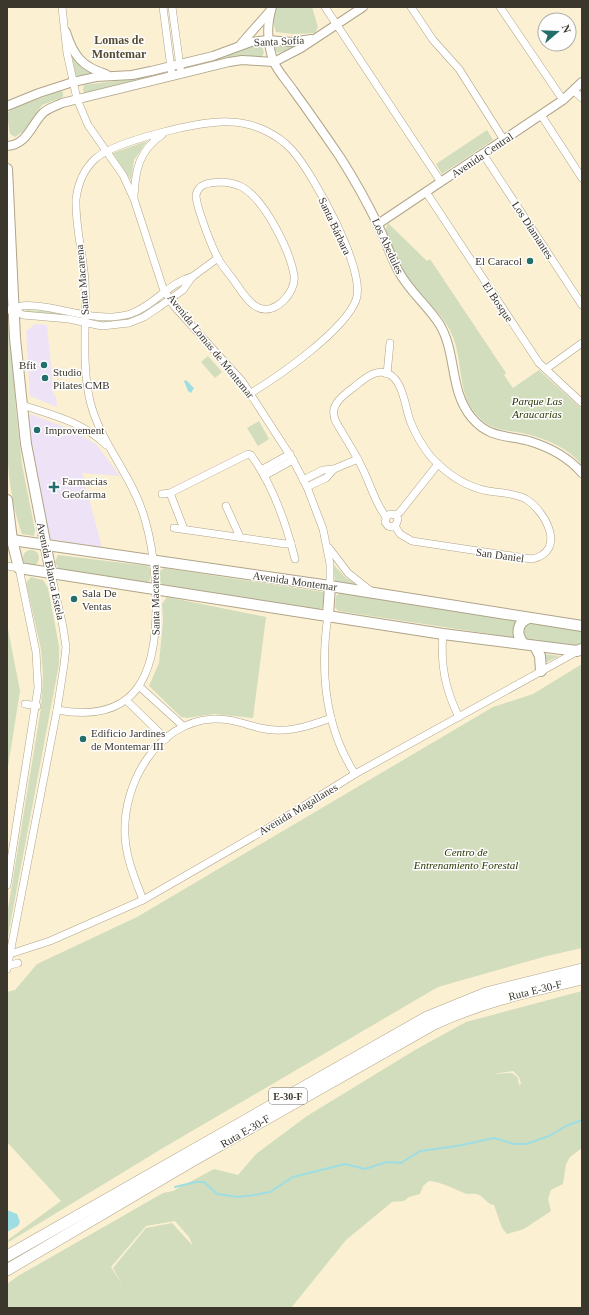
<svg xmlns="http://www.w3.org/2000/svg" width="589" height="1315" font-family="'Times New Roman',serif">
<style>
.commercial{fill:#ede2f6}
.green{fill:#d1ddbd;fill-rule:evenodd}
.water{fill:#9edee3}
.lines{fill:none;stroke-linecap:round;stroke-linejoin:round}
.stream{stroke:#9edee3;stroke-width:2}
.minor-casing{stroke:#b0a489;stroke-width:8}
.tertiary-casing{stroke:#b0a489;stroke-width:10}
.secondary-casing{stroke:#b0a489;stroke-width:12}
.trunk-casing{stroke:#b0a489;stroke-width:12}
.minor{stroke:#fff;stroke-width:7}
.tertiary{stroke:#fff;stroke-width:8}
.secondary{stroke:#fff;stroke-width:10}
.trunk{stroke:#fff;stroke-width:11}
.poi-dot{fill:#236e6b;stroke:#fefefe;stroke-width:1.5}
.labels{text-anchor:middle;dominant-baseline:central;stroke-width:3;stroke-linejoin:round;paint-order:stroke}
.shield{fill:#fefefe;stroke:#76736b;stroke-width:1}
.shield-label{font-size:10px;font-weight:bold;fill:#3c372c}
.street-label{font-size:11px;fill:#3c372c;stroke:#fefefe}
.poi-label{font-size:11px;fill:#3c372c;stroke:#fefefe;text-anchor:start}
.park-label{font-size:11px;font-style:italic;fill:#2a3803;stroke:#fefefe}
.neighbourhood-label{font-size:12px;font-weight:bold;fill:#564c33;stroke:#fefefe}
</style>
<rect width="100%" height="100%" fill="#fcf0d3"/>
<g class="commercial">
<path d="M35,324L47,325L54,396H56L57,407L30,396L26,331Z"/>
<path d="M31,414L72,430L96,444L120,476L82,473L102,547L49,539L31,443L28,417Z"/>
</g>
<g class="green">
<path d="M275,7H312L318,27L315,33L293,34L276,32C273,23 272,16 275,7Z"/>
<path d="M275,43L297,45L298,47L278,53L274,50Z"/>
<path d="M257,45L262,46L264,53L261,58C236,53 212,63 188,68L187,65L245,47Z"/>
<path d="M71,52L97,73L76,76Z"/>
<path d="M162,72L164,74L85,94L83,90L84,85L132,79Z"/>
<path d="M60,91L63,92V97L42,105L25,130L15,137L10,134L7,114L11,109Z"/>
<path d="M487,130L493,140L442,174L436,164Z"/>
<path d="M147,141L134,160L131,180L113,153Z"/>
<path d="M388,223L427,261L430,259L506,373L504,375L513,388L539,370L582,409V465C567,447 544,438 522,433C507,430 494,431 482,420C456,398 464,365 453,337C445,315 427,305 414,287C401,270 394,250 385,231Z"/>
<path d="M160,300L161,302L139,317L119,323L96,321L127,318Z"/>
<path d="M26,310L46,311L77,317L25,313Z"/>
<path d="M7,326L11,327L16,410L22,465L35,530L34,536L22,534C0,474 7,390 7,326Z"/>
<path d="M208,356L222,372L215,378L201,362Z"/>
<path d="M259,421L269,439L258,446L247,428Z"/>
<circle cx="31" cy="558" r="8"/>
<path d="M58,555L148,566L150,569V580L147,583L68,571L58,568L55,562Z"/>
<path d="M333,564L345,577L357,585L335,581Z"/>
<path d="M164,568L323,592L325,595L323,606L320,610L162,586L160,582V571Z"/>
<path d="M31,577L43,580L48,588L59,646V664L7,941V915L41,708L43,675L41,649L26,583Z"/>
<path d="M340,593L519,620L516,638L338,611L335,607L336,596Z"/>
<path d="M167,597L266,617L253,718L214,714L187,718L181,717L149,686L159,663L163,621L162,604Z"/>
<path d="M528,622L582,630V646L577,648L524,639L521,630Z"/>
<path d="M7,624L20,691L7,773Z"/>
<path d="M544,654L559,656L545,663Z"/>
<path d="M582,664V948L547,956L438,987L163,1148L7,1243L9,1239L61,1201L7,1142V992L15,990L37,964L137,917L493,707L533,694Z"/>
<path d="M582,991V1148L570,1157L566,1164L563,1184L551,1190L548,1199L551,1211L524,1229L507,1234L502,1228L494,1205C487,1205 484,1195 476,1194C472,1193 468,1195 464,1193C452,1188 441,1182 429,1181L423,1186L420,1194L409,1197L404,1201L392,1202L346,1240L291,1308H7V1284L18,1276L163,1193L173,1191L214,1169L238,1175L256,1154L307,1116L415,1050L466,1022ZM513,1071L519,1077L521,1084L519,1085L518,1078L512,1073L492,1074ZM175,1221L189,1237L193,1246L172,1223L146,1228L113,1268L123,1286L111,1267L146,1226Z"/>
</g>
<g class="water">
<path d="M186,380L194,388L191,393L188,391L184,381Z"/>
<path d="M7,1210L17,1214L20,1222L18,1226L7,1232Z"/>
</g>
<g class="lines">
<path class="stream" d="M175,1187L196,1182H204L217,1194L238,1197L254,1195L270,1192L293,1177L345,1164L365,1169L387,1162L401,1163L420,1151L457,1146L494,1138L514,1144H526L549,1136L566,1126L582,1120"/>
<g class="minor-casing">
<g id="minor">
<path d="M62,7L67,53L77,99L88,125L123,175L134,199L163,288L173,305L242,381L293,460L307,487L323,529L330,564V586"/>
<path d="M163,7L172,76"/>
<path d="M172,7L181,74"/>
<path d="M325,7L441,182"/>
<path d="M411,7L433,40L459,69L504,140"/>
<path d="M500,7L563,100"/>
<path d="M574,91L582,98"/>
<path d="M541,115L582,178"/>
<path d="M483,154L582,305"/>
<path d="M222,182C230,183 239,184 245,189C266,203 290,251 294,275C297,292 274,317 257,307C247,302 239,287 232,278C227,271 221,265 218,258C212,248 196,206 196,195C199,182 211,183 222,182Z"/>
<path d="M426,192L539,363L582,403"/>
<path d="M134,197C135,171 139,150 162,135"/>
<path d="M7,310C13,310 16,308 21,306C26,305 32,306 37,306C67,309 99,323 130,314C154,306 168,283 192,277"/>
<path d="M14,310L23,315L69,319L102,326L129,323L144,317L159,307L183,290L192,277L218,258"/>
<path d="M546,369L582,343"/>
<path d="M387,374L390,343"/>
<path d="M22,405C52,415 83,422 106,445"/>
<path d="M261,470L290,454"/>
<path d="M264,476L293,460"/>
<path d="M303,480L323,470L334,469L358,459"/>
<path d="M307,487L326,478L334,469"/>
<path d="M170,493L184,529"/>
<path d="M162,494L170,493L248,454L251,455C273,485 286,523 295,559"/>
<path d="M226,506L240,537"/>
<path d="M396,515L398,519L396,525L392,527L388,526L385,522L387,516L390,514L396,515L400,512L438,464"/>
<path d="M386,517C376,504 372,489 365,474C359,460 351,447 343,434C339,426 332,419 334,409C337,398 351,390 359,383C368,376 377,369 389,374C404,382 405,409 411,423C416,435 423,447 431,457C446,473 466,487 488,491C500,493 515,493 526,499C546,512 567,551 532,559L412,541L400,534L395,526"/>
<path d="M174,528L286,544L291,543"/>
<path d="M329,548L348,573L372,592"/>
<path d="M7,566L19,568L36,652L38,688L7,885"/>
<path d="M328,615C320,670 324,726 355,774"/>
<path d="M443,634C440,664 445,690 459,717"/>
<path d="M140,687L183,726"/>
<path d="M126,700L166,739"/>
<path d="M25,704L37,706"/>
<path d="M57,710C135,724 156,677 156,608C156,576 153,544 143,513C130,473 100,442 90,401C81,362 87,321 85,281C83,253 75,227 76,199C78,184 83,170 95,159C115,141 202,120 230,122C241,122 252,125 262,129C273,134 284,141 292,150C313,173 367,271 356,300C344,331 279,376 251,393"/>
<path d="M143,900C135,879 126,858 125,836C122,784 157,722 213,719C230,718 244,724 260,728C285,734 307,727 331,718"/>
<path d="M7,955L50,941L143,900L270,827L355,774L578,651"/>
<path d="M7,966L18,963"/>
<path d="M7,969L57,710L64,665L66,647L63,627L51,573"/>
</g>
</g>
<g class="tertiary-casing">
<g id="tertiary">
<path d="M272,7C266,26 267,42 273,60C277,71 287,81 293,90C309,112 325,135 340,157C354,179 367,202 378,225C386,241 391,258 399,272C410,292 428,306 440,325C457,354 449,391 472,418C489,438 505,435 529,441C549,447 568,457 582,473"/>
<path d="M66,32C73,55 82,67 106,74"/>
<path d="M241,44L270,11"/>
<path d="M7,106L39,93L73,82L96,77L132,75L151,71L213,56L251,42L268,40L292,42L311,39"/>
<path d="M7,146C27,145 31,125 43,113C48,108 56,106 62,103L229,62L242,60L274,62L301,48L363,7"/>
<path d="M378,224L563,100L582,82"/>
</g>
</g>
<g class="secondary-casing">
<g id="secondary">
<path d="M7,169L15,338L26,444L51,573"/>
<path d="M7,500L12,540L19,568L443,634L577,651L582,649"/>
<path d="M12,540L330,586L582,626"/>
<path d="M328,615L330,586"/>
<path d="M524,644C515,635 517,622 529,618"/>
<path d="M535,646L540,656L541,671"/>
</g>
</g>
<g class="trunk-casing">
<g id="trunk">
<path d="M7,1256L427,1017L486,993L582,969"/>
<path d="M7,1270L192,1161L434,1024C481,1002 531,991 582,979"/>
</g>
</g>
<use href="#minor" class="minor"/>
<use href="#tertiary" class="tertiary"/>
<use href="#secondary" class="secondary"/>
<use href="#trunk" class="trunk"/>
</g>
<g class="poi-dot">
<circle cx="530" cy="261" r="4"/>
<circle cx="44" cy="365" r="4"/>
<circle cx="45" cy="378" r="4"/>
<circle cx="37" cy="430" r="4"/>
<path d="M52 481h4v4h4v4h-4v4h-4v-4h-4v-4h4z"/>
<circle cx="74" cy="599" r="4"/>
<circle cx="83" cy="739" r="4"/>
</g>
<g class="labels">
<rect class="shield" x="269" y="1088" width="38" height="16" rx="3"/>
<g class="shield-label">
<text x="288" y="1096">E-30-F</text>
</g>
<g class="street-label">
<text transform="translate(279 41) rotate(-3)">Santa Sofía</text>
<text transform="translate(482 155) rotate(-34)">Avenida Central</text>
<text transform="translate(335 226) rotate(65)">Santa Bárbara</text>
<text transform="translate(533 230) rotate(57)">Los Diamantes</text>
<text transform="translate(388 246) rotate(65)">Los Abedules</text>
<text transform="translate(82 280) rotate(-95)">Santa Macarena</text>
<text transform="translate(498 302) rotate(56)">El Bosque</text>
<text transform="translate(211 346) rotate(51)">Avenida Lomas de Montemar</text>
<text transform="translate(500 555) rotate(8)">San Daniel</text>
<text transform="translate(51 571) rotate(78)">Avenida Blanca Estela</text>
<text transform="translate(295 581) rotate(8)">Avenida Montemar</text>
<text transform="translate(155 600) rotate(-91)">Santa Macarena</text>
<text transform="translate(298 809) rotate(-31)">Avenida Magallanes</text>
<text transform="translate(535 990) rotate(-14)">Ruta E-30-F</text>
<text transform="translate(245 1131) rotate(-30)">Ruta E-30-F</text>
</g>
<g class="poi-label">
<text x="522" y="261" text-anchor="end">El Caracol</text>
<text x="36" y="365" text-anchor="end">Bfit</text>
<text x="53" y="372">Studio<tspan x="53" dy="13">Pilates CMB</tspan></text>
<text x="45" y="430">Improvement</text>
<text x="62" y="481">Farmacias<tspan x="62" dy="13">Geofarma</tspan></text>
<text x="82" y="593">Sala De<tspan x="82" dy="13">Ventas</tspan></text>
<text x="91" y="733">Edificio Jardines<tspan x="91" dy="13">de Montemar III</tspan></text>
</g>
<g class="park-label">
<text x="537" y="401">Parque Las<tspan x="537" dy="13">Araucarias</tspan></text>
<text x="466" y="852">Centro de<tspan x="466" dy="13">Entrenamiento Forestal</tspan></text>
</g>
<g class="neighbourhood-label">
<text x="119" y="40">Lomas de<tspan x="119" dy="14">Montemar</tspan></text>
</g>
</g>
<rect width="589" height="1315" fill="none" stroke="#3c372c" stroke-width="16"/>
<g transform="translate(557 32) rotate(71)"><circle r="19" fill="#fefefe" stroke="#b0aeaa"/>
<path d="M0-3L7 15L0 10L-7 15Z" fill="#236e6b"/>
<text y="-6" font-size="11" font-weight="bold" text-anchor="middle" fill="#3c372c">N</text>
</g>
</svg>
